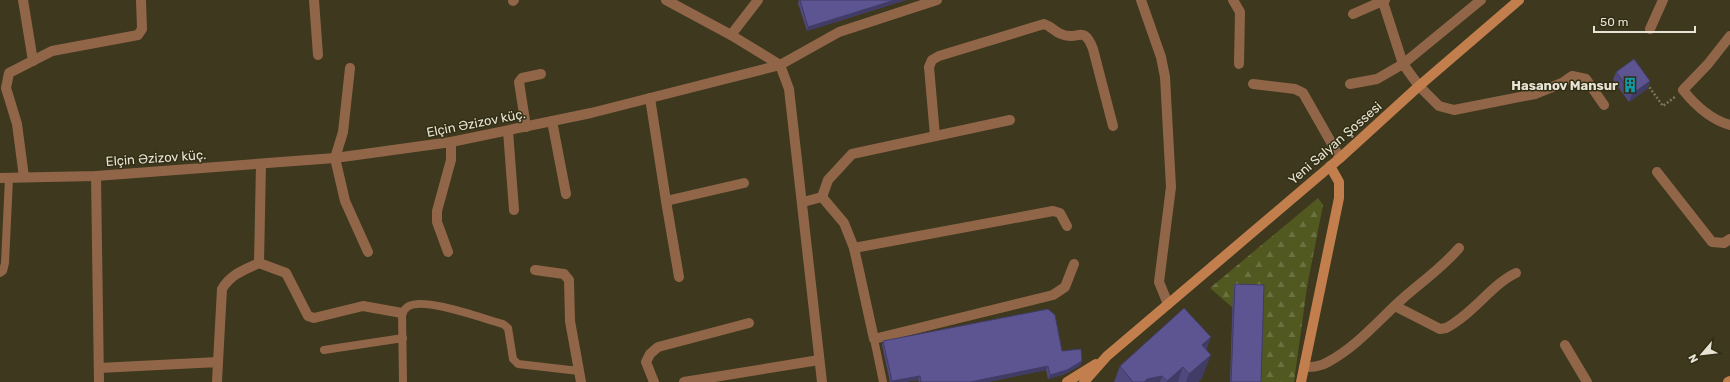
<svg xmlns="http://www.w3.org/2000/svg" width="1730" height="382" font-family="Rubik,sans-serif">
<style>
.forest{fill:url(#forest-firs)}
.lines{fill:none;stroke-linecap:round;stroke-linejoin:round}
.path{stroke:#7b7660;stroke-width:2.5;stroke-dasharray:2 2;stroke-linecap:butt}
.lane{stroke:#916648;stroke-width:8}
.street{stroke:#916648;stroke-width:10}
.secondary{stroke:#c27f4d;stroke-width:10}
.wall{fill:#50497e}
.shaded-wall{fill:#413c66}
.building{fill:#5d5592;stroke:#413c66}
.labels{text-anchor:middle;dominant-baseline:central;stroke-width:3;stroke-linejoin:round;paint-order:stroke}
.poi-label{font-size:13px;font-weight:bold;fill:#e7e4d5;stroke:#322e14;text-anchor:end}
.street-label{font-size:13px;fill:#e7e4d5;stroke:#322e14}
</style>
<defs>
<pattern id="forest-firs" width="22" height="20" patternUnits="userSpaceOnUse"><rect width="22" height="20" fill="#525920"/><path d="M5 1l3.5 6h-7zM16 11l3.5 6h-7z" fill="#6b7140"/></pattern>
</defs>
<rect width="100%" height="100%" fill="#3d381e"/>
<path class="forest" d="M1318,198L1323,205L1307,287L1294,382H1230L1233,308L1210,288Z"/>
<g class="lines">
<path class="path" d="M1647,84L1663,106L1675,97"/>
<g class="lane">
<path d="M0,273L3,271L5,263L9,178"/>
<path d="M874,339L883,382"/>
<path d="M324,350L403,338"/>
<path d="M403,382L402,313C404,311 406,307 409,306C425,297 484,319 503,324L508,328L513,359L518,364L579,371"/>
</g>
<g class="street">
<path d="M23,0L33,61"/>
<path d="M314,0L318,55"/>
<path d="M666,0L731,35L780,65L789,89L822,382"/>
<path d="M1141,0L1161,57L1165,77L1171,187L1159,282L1168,304"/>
<path d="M1233,0L1240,12L1239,64"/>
<path d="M513,1L514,0"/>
<path d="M1383,2L1403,64L1419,86L1439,106L1454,110L1535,94L1562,83L1572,76L1586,79L1604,105"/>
<path d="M1353,14L1385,0"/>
<path d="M1650,29L1663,0"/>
<path d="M731,35L758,0"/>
<path d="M1730,36L1708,64L1683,90C1695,105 1712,120 1730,125"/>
<path d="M350,68L343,132L335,158L345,201L368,252"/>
<path d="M1253,84L1295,89L1303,93L1340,158"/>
<path d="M1350,84L1377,79L1403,64L1481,0"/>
<path d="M650,98L666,201L679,277"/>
<path d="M552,121L566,194"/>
<path d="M526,127L519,82L522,78L541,74"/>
<path d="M508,131L514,210"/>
<path d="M935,136L929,67L932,60L939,56L1044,24C1051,26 1054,31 1061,34C1078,42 1083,23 1093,49L1113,126"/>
<path d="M1657,172L1712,242L1724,243L1730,239"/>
<path d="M96,176L99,382"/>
<path d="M24,177L17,124L6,88L9,73L52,51L138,35L142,29L141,0"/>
<path d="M0,178L96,176L335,158L451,142L591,113L780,65L839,32L937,0"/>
<path d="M822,197L844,223L854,248L874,339L1053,295L1065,287L1074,264"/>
<path d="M666,201L744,183"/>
<path d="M803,202L822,197L828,180L852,154L1010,120"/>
<path d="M854,248L1053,211L1060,213L1067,226"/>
<path d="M448,252L437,222V211L451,160V142"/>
<path d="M259,263L261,164"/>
<path d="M535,270L564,274L569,280L570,321L581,382"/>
<path d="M1395,306L1440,329L1446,328C1472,315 1492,284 1516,273"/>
<path d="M1565,345L1587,382"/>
<path d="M218,362L222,289C231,274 244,270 259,263L286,273L308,316L314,318L363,306L402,313"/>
<path d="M1304,367C1312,367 1320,367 1328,362C1356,347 1377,322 1400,301C1420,283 1442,268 1459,248"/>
<path d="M99,368L218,362L217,382"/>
<path d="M654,382L646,362L650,354L658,347L749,323"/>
<path d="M684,382L819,360"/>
</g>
<g class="secondary">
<path d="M1067,382L1096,364"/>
<path d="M1084,382L1107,356L1340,158L1419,86L1519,0"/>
<path d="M1301,382L1339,198V182L1330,166"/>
<path d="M1728,382L1730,381"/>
</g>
</g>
<g class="wall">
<path d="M799,0H906L807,31L798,3Z"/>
<path d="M1616,72L1650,81L1647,89L1629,102L1613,80Z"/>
<path d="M1235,284L1261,382H1230L1233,288Z"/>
<path d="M883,341L1062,351L1081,365L1065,374L1048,379L1046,370L988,382H919L918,380L905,382H890L882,345Z"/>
<path d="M1206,350L1202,378L1198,382H1114L1120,366Z"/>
</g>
<g class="shaded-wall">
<path d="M895,0H906L807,31L808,27Z"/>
<path d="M1650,81L1647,89L1629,102L1632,94Z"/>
<path d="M1211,337L1203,361L1202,345Z"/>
<path d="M1211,355L1202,378L1198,382H1186L1189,374Z"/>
<path d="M1082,361L1081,365L1065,374L1048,379L1050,375Z"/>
<path d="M1048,366L1046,370L988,382H970Z"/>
<path d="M1183,367L1178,382H1167V381Z"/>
<path d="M920,376L918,380L905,382H891L892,381Z"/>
<path d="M1162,376L1160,382H1144L1147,379Z"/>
</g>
<g class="building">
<path d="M800,0H895L808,27Z"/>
<path d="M1634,59L1650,81L1632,94L1616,72Z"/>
<path d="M1235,284L1264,285L1261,382H1231Z"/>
<path d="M1184,308L1211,337L1202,345L1211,355L1189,374L1183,367L1167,381L1162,376L1147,379L1144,382H1133L1120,366Z"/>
<path d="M1048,309L1055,315L1062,351L1081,349L1082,361L1067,370L1050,375L1048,366L970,382H921L920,376L892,381L883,341Z"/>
</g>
<defs>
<g id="building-bare" transform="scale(1.2)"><path d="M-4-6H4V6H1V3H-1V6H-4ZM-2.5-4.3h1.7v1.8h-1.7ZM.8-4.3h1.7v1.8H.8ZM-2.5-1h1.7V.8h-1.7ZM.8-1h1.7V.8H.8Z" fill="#0f9aa8" stroke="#322e14" stroke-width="2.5" paint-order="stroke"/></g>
</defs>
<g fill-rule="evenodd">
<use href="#building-bare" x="1630" y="85"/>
</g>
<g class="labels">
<g class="poi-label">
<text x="1618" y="85">Hasanov Mansur</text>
</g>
<g class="street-label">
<text transform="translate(476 123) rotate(-11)">Elçin Əzizov küç.</text>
<text transform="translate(1335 143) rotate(-41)">Yeni Salyan Şossesi</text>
<text transform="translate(156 158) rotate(-4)">Elçin Əzizov küç.</text>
</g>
</g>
<g transform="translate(1702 354) rotate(242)" stroke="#322e14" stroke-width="3" paint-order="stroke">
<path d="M0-3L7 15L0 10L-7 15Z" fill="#e7e4d5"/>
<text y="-6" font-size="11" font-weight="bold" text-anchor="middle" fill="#e7e4d5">N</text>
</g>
<path d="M1594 26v6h101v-6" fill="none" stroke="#e7e4d5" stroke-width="2"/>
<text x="1600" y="26" font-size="12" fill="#e7e4d5" stroke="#322e14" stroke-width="3" paint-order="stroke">50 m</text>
</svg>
